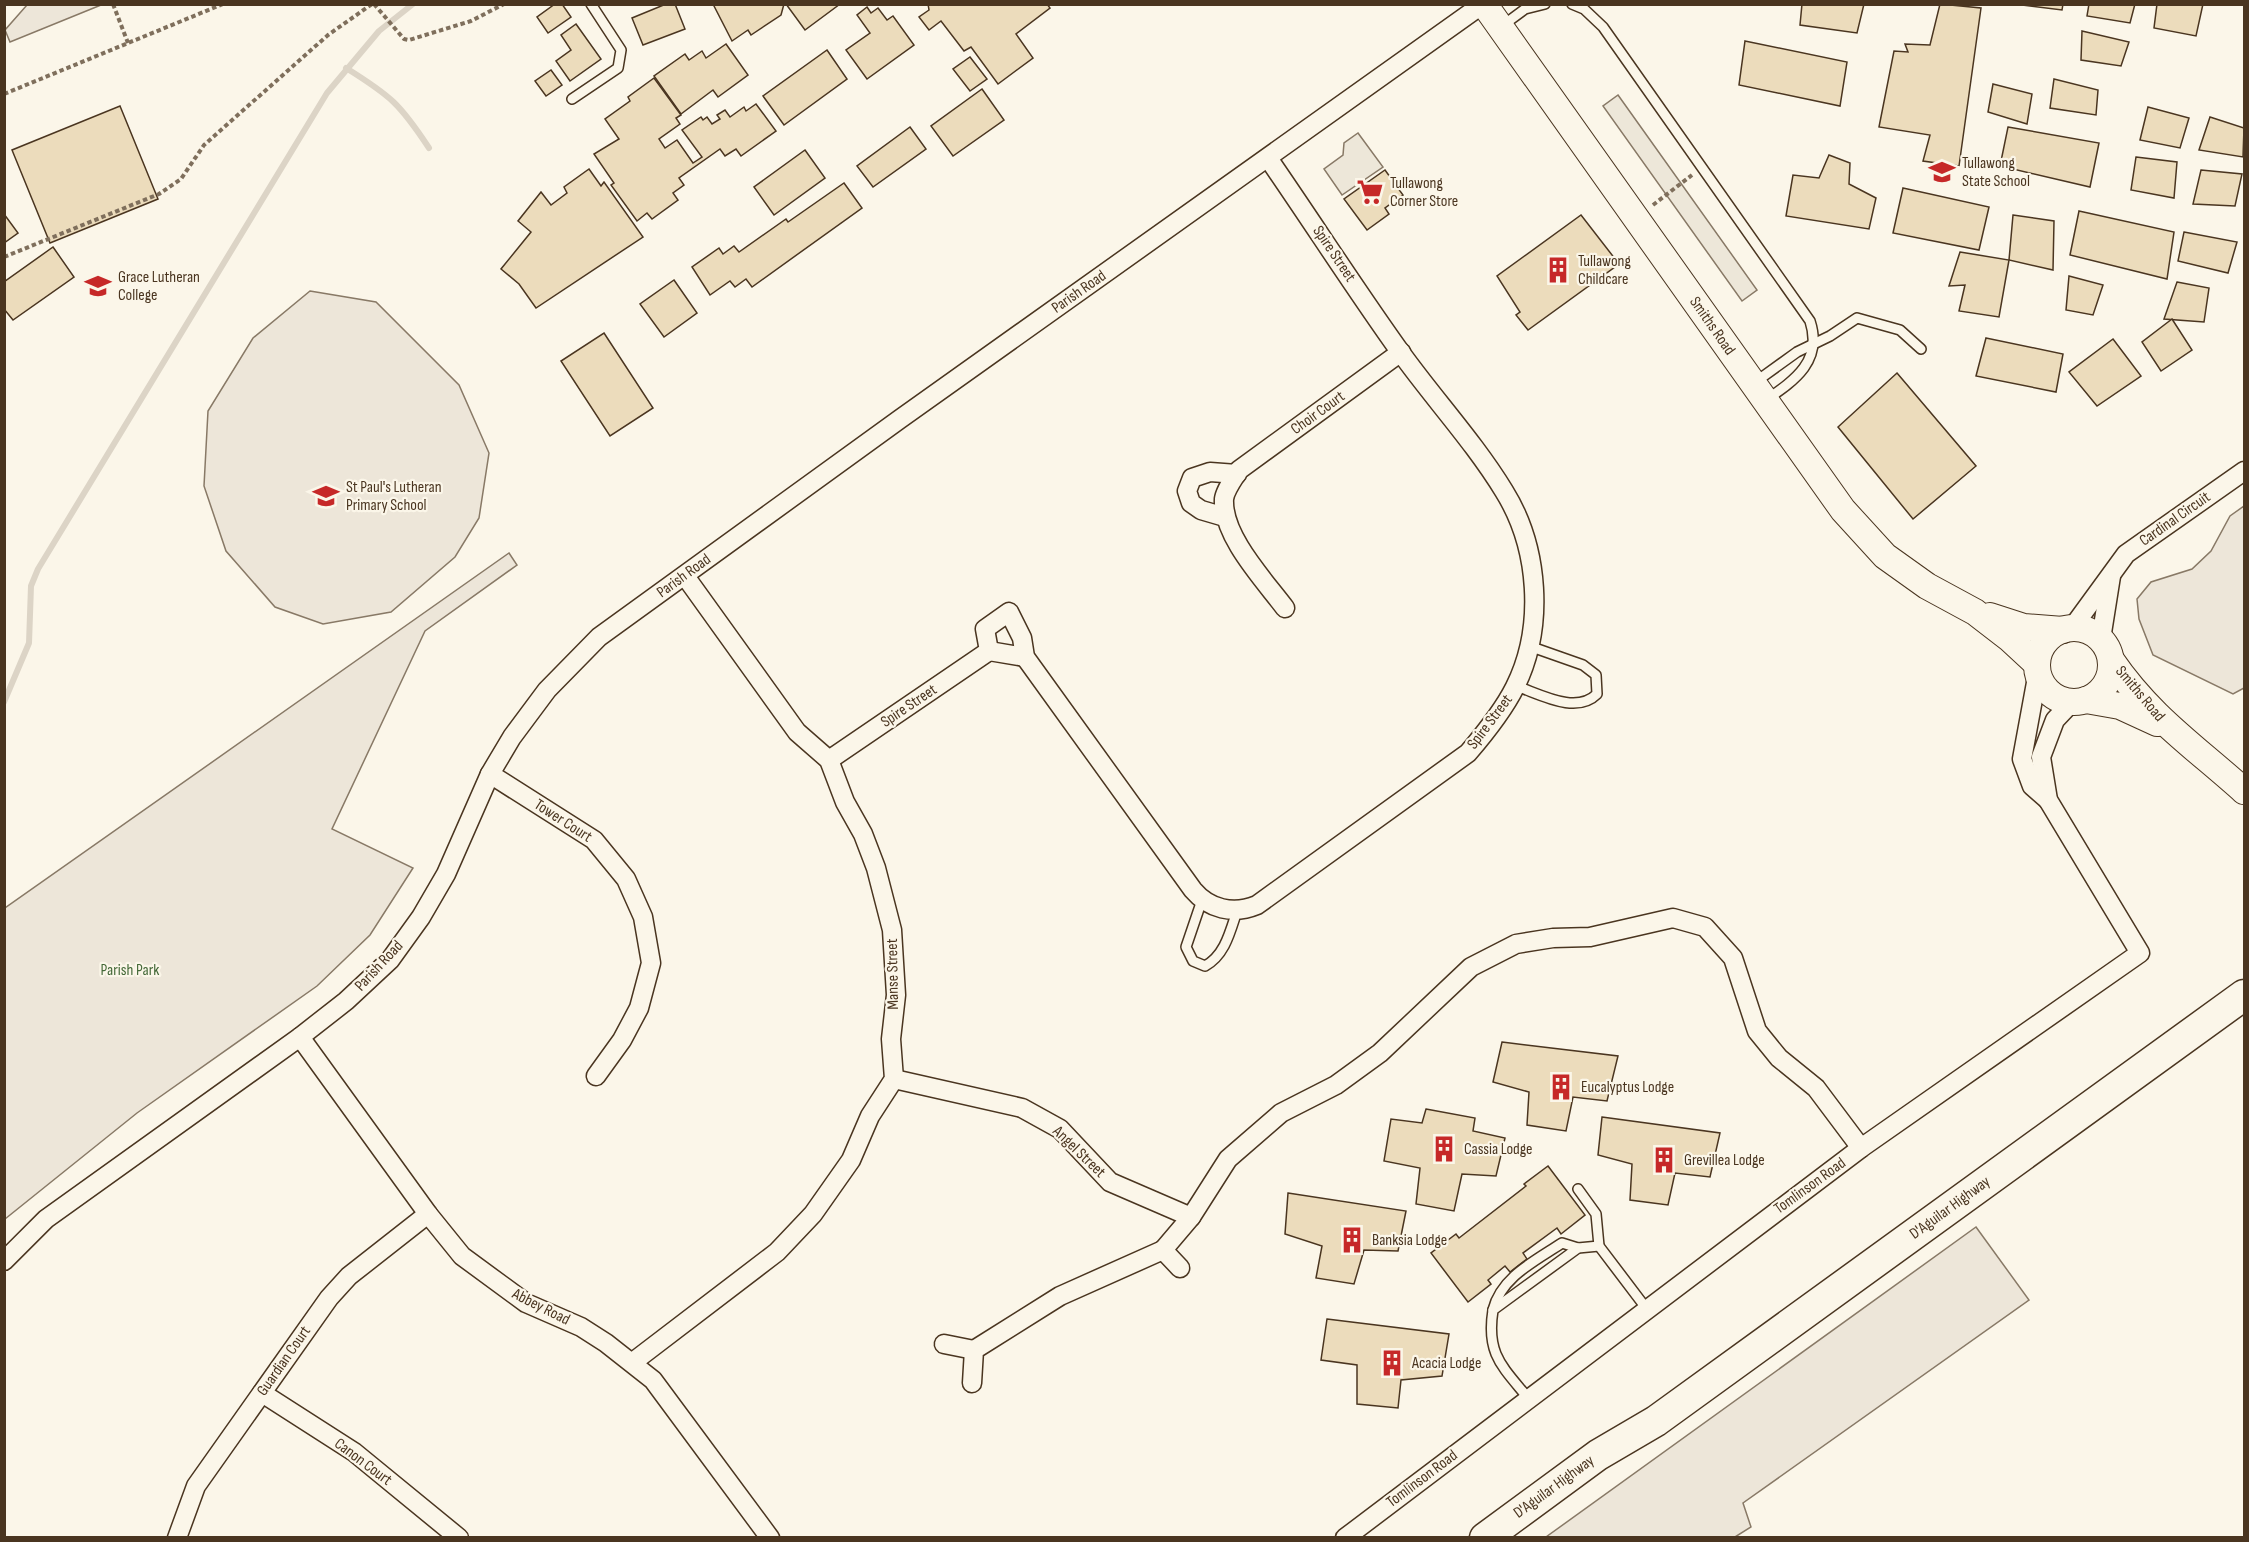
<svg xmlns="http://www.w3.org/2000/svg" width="2249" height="1542" font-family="'Sofia Sans Condensed',sans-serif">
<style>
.green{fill:#ede6d9;stroke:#887966;stroke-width:1.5}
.parking{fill:#ede7d9;stroke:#887966;stroke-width:1.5}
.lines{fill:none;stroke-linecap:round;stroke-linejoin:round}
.stream{stroke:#dcd4c6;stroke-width:6}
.building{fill:#ecdcbc;stroke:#4a3520;stroke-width:1.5}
.service-casing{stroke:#4a3520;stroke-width:12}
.minor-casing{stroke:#4a3520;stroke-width:21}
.secondary-casing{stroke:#4a3520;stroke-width:28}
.trunk-casing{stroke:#4a3520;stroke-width:33}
.path{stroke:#7f6f5c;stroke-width:4;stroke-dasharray:4.5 3;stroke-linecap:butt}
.service{stroke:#fbf6e9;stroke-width:9}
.minor{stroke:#fbf6e9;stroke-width:18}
.secondary{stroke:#fbf6e9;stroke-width:26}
.trunk{stroke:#fbf6e9;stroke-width:30}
.labels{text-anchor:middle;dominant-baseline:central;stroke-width:4.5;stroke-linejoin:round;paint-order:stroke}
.poi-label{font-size:16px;fill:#4a3520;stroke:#fbf6e9;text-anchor:start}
.street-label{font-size:16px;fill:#4a3520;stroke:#fbf6e9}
.park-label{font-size:16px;fill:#436837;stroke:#fbf6e9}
</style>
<rect width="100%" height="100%" fill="#fbf6e9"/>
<g class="green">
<path d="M27,5V4L101,5L10,42L5,30Z"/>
<path d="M310,291L376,302L459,385L489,453L479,518L455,557L391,612L323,624L275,607L226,551L204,486L208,411L253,338Z"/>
<path d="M2244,506V688L2233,694L2153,655L2139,619L2137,599L2151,582L2192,569L2211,551L2230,516Z"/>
<path d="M509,553L517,565L425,631L332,829L413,868L370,935L317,986L137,1113L5,1219V908Z"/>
<path d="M1976,1227L2029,1300L1743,1503L1751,1527L1735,1537H1546Z"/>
</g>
<g class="parking">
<path d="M1618,95L1757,290L1742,301L1603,106Z"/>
<path d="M1358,133L1383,167L1342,195L1324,169L1343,155L1344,143Z"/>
</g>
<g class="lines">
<g class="stream">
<path d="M346,68C391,96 400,104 429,148"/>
<path d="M4,702L29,643L31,586L38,569L327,93L379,31L413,4"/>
</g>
</g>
<g class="building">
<path d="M555,4H562L571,17L548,33L537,17Z"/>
<path d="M666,4H675L685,29L643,45L632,18Z"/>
<path d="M713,4H784L781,15L751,35L748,30L732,41Z"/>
<path d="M786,4H840L805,30Z"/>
<path d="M928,4H1047L1050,8L1016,34L1033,58L998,84L971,47L964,51L941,21L929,30L919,17L929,10Z"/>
<path d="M1802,4H1864L1857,33L1800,25Z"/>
<path d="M1940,4L1981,8L1959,166L1923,161L1930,135L1879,127L1894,51L1908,52L1905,44L1930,45Z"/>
<path d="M2014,4H2063L2062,10Z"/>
<path d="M2089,4H2135L2130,23L2087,16Z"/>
<path d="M2157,4H2203L2196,36L2154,28Z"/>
<path d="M867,7L871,13L878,8L887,20L893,16L914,45L867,79L846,50L870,33L857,15Z"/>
<path d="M576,24L601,59L570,81L556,61L571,50L561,35Z"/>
<path d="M2082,31L2129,42L2121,66L2081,60Z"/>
<path d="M1745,41L1847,62L1840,106L1739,85Z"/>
<path d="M726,44L748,75L718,97L713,90L681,114L654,76L685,54L689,60L702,51L706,58Z"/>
<path d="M827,50L847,79L784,125L763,96Z"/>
<path d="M970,57L987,79L970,91L953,69Z"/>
<path d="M551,70L562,85L546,96L535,81Z"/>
<path d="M654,78L681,115L676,118L680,124L659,139L665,148L677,140L693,163L702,157L682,130L701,117L703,120L707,117L712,124L720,119L717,115L725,110L730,117L744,107L746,111L756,104L776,131L741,156L736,149L725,156L720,149L679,178L684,185L673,193L678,200L652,219L647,213L637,221L611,185L614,183L594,154L619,139L605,119L630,101L628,97Z"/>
<path d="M2054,79L2098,90L2096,115L2050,108Z"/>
<path d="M1993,84L2032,94L2027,124L1988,112Z"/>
<path d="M982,89L1004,120L953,156L931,126Z"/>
<path d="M120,106L158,199L50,243L12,150Z"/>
<path d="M2148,107L2189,118L2180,148L2140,140Z"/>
<path d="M2210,117L2244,128L2243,157L2199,150Z"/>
<path d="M910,127L926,149L873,187L857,166Z"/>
<path d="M2008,127L2099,143L2090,187L2000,166Z"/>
<path d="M805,150L825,178L774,215L754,187Z"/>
<path d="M1829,155L1850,163L1849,184L1876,198L1869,229L1786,216L1793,175L1819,178Z"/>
<path d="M2136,157L2177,162L2174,198L2131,190Z"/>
<path d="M589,169L601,186L604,182L643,237L536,308L519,284L501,269L531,232L518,221L541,192L551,205L567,193L564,187Z"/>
<path d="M1385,170L1403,195L1385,208L1389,214L1367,230L1344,199Z"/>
<path d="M2201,170L2242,174L2235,206L2193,204Z"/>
<path d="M844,183L862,208L752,287L746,279L735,287L730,281L710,295L692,267L719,248L723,254L734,246L739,252L786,219L788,222Z"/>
<path d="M1903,188L1989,207L1979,250L1893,233Z"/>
<path d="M2079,211L2174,232L2167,279L2070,255Z"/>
<path d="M4,214L18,233L4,243Z"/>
<path d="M1581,215L1619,264L1528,330L1516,315L1520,312L1497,276Z"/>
<path d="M2013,215L2054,221L2053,270L2009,260Z"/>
<path d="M2184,232L2237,242L2228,273L2178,261Z"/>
<path d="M53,247L74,277L13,320L4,309V282Z"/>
<path d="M1960,252L2009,260L1999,317L1959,311L1965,285L1949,286Z"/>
<path d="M2069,276L2103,285L2093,315L2066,310Z"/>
<path d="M674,280L697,313L664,337L640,304Z"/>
<path d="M2177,282L2209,288L2204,322L2164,319Z"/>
<path d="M2172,319L2192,350L2161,371L2142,342Z"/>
<path d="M604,333L653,408L610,436L561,361Z"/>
<path d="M1986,338L2063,354L2056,392L1976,376Z"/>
<path d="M2113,339L2141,376L2097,406L2069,372Z"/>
<path d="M1897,373L1976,466L1913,519L1838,427Z"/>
<path d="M1502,1042L1618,1056L1607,1101L1573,1097L1566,1131L1527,1125L1529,1092L1493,1082Z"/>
<path d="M1426,1109L1475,1118L1473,1131L1505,1138L1496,1176L1462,1174L1454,1211L1416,1204L1420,1168L1384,1161L1391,1119L1422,1123Z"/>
<path d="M1602,1117L1720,1133L1710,1177L1675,1173L1668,1205L1630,1200L1632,1164L1598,1155Z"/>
<path d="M1548,1166L1585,1215L1561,1234L1557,1228L1523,1253L1527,1259L1510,1272L1505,1266L1488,1280L1491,1284L1468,1302L1431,1253L1456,1234L1459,1238L1526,1186L1524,1184Z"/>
<path d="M1288,1193L1406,1211L1398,1251L1364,1250L1354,1284L1316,1278L1322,1246L1285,1234Z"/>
<path d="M1327,1319L1449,1334L1442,1376L1401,1380L1398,1408L1357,1404V1365L1321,1360Z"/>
</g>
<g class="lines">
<g class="service-casing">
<g id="service">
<path d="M1572,4L1584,9L1603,27L1810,321C1823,361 1795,380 1766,400"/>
<path d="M1502,26L1525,9L1545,4"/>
<path d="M572,99L618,68L621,50L591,4"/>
<path d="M1754,383L1797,352L1830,336L1857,318L1900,330L1921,349"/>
<path d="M1516,686C1540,694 1576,715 1597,694L1596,675L1583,665L1529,646"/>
<path d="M1202,900L1186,947L1193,961L1205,966C1225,955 1230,932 1237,911"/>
<path d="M1578,1189L1596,1214L1599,1246L1646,1308"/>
<path d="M1493,1310C1501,1277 1535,1261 1562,1243L1578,1248"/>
<path d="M1528,1398C1502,1366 1486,1354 1493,1310L1578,1248L1599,1246"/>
</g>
</g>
<g class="minor-casing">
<g id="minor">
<path d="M1225,517L1201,510L1191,503L1187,491L1192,478L1210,472L1237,474"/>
<path d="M1285,608C1264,580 1222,536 1224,499C1225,490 1234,478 1239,470L1401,352"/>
<path d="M2072,628L2126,554L2244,471"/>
<path d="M2101,639L2111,576"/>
<path d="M989,651L1025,657"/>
<path d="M2038,672L2022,759L2032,786L2048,800"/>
<path d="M829,760L989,651L985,629L1009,612L1022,638L1025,657L1193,890C1209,909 1233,915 1257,905L1468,753C1486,732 1503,711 1515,687C1545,627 1539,547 1504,491C1474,442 1434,399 1401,353C1355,289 1313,223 1268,158"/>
<path d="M490,774L594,840L626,879L643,917L651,963L639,1008L622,1040L596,1076"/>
<path d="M300,1037L428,1214L462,1256L526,1303L581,1327L606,1343L653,1380L770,1538"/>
<path d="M894,1079L1022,1108L1060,1129L1110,1182L1191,1217"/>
<path d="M4,1261L46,1219L300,1037L346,1001L390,960L421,917L446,874L490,774L512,737L547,690L599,637L900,419L1483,4"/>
<path d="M1180,1268L1163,1250L1191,1217L1228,1159L1281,1113L1336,1085L1380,1053L1471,967L1516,944L1553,938L1590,937L1673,918L1705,927L1733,958L1757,1031L1779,1058L1816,1088L1861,1148"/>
<path d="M944,1344L974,1350"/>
<path d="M633,1362L777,1252L813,1214L851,1160L870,1116L894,1079L891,1039L896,995L892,930L876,868L863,834L845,802L829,760L797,732L685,576"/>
<path d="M972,1383L974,1350L1060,1296L1163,1250"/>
<path d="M262,1393L354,1452L459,1538"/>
<path d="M177,1538L196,1486L329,1298L349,1276L428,1214"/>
<path d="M1345,1538L1861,1148L2140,953L2048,800L2041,757L2055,720L2073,701"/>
</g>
</g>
<g class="secondary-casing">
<g id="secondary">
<path d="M1484,4L1843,510L1885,556L1927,586L1975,612L2010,639L2037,664"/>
<path d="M1990,616L2024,627L2063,630"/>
<circle cx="2074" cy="665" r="37"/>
<path d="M2111,660C2150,717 2194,746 2244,791"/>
<path d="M2086,700L2120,706L2157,723"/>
</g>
</g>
<g class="trunk-casing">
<path id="trunk" d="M1485,1538L1598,1455L1656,1421L2244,995"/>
</g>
<g class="path">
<path d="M113,4L128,43"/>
<path d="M374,4L404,39L409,40L471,21L504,4"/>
<path d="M4,94L223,4"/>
<path d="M1653,205L1692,175"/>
<path d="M4,257L159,194L181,179L204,145L328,35L372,4"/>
</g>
<use href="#service" class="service"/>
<use href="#minor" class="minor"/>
<use href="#secondary" class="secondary"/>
<use href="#trunk" class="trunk"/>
</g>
<defs>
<g id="school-bare" transform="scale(2.07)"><path d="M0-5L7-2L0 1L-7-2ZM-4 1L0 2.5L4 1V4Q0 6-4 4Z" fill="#c62828" stroke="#fbf6e9" stroke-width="2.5" paint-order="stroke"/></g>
<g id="supermarket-bare" transform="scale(2.07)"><path d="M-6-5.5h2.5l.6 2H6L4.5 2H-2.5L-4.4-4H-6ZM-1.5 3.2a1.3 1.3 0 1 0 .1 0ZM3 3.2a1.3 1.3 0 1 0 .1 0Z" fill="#c62828" stroke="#fbf6e9" stroke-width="2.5" paint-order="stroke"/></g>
<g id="building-bare" transform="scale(2.07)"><path d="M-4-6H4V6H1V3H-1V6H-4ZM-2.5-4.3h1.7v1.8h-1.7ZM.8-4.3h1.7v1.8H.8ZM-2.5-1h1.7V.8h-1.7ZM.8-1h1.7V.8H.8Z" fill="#c62828" stroke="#fbf6e9" stroke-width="2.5" paint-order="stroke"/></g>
</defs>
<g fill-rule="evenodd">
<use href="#school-bare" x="1942" y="172"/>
<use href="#supermarket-bare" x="1370" y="192"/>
<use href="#building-bare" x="1558" y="270"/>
<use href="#school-bare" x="98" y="286"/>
<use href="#school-bare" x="326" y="496"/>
<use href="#building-bare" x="1561" y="1087"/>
<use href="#building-bare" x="1444" y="1149"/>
<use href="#building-bare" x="1664" y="1160"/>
<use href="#building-bare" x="1352" y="1240"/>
<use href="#building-bare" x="1392" y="1363"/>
</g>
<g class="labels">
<g class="poi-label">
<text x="1962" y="163">Tullawong<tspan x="1962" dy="18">State School</tspan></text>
<text x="1390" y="183">Tullawong<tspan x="1390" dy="18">Corner Store</tspan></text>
<text x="1578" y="261">Tullawong<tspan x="1578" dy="18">Childcare</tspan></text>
<text x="118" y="277">Grace Lutheran<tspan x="118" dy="18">College</tspan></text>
<text x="346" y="487">St Paul's Lutheran<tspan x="346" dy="18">Primary School</tspan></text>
<text x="1581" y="1087">Eucalyptus Lodge</text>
<text x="1464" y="1149">Cassia Lodge</text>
<text x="1684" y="1160">Grevillea Lodge</text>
<text x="1372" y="1240">Banksia Lodge</text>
<text x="1412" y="1363">Acacia Lodge</text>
</g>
<g class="street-label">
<text transform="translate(1334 254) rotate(56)">Spire Street</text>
<text transform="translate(1079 292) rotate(-35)">Parish Road</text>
<text transform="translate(1712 326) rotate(55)">Smiths Road</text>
<text transform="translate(1318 413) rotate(-36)">Choir Court</text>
<text transform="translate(2175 519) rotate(-35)">Cardinal Circuit</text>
<text transform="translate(684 576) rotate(-36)">Parish Road</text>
<text transform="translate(2140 694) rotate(50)">Smiths Road</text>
<text transform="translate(909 706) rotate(-34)">Spire Street</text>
<text transform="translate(1490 722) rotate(-53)">Spire Street</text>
<text transform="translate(563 821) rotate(33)">Tower Court</text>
<text transform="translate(379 966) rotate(-47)">Parish Road</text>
<text transform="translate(893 974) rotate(-91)">Manse Street</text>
<text transform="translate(1079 1152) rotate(44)">Angel Street</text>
<text transform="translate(1810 1186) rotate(-36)">Tomlinson Road</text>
<text transform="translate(1950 1208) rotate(-36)">D'Aguilar Highway</text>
<text transform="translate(541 1307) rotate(27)">Abbey Road</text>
<text transform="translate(284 1361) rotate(-55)">Guardian Court</text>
<text transform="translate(363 1462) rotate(37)">Canon Court</text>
<text transform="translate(1422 1479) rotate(-37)">Tomlinson Road</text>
<text transform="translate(1554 1487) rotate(-36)">D'Aguilar Highway</text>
</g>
<g class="park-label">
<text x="130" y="970">Parish Park</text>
</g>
</g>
<rect width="2249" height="1542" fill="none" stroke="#4a3520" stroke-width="12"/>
</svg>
